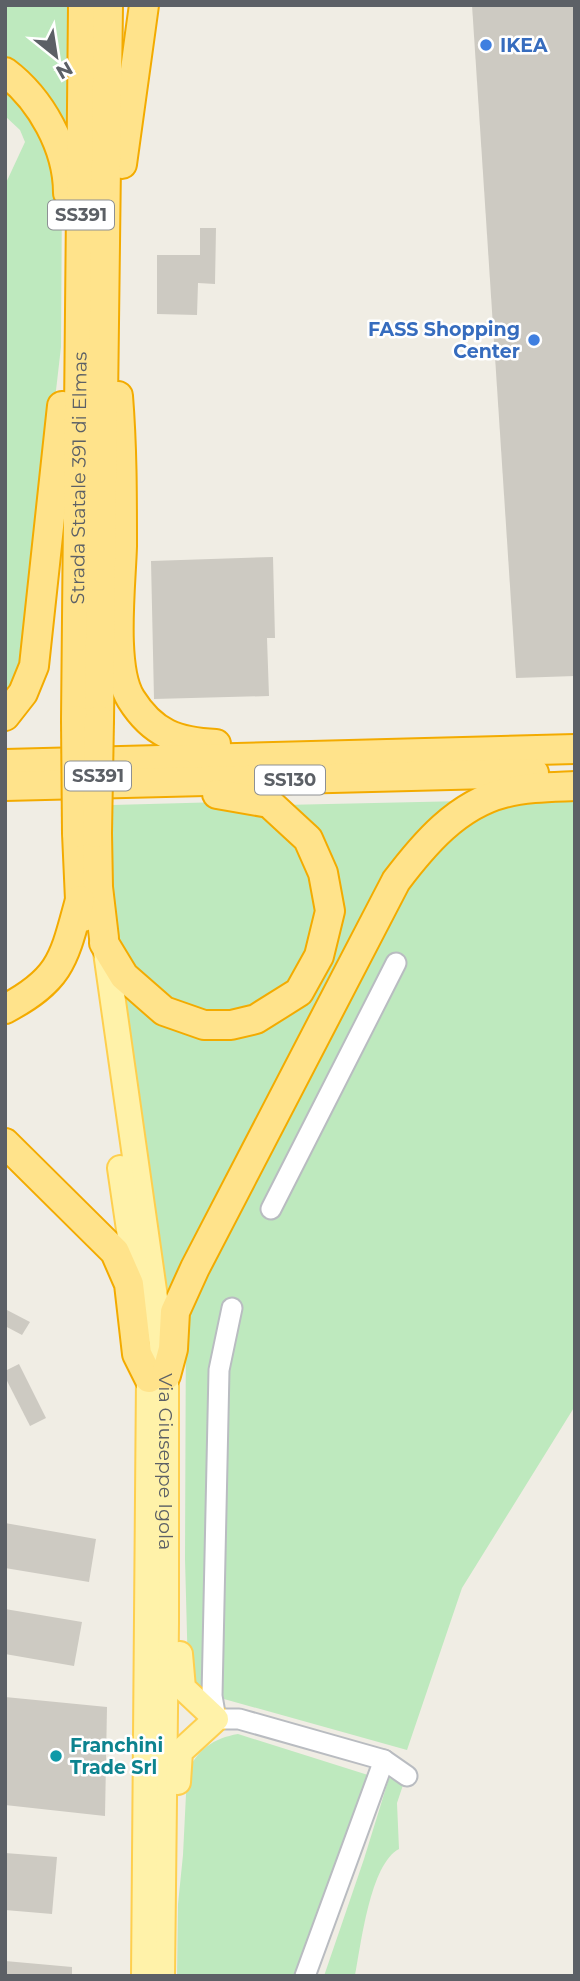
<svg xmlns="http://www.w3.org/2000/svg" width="580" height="1981" font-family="Montserrat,sans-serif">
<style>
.green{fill:#bee9be}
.building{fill:#cdcac2}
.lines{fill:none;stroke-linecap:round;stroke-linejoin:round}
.minor-casing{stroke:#b9bcc1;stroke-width:23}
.major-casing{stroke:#fecf4e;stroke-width:28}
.highway-casing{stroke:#f3ab00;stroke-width:32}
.minor{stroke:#fff;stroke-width:19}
.major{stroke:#fff2a9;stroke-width:24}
.highway{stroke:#ffe38b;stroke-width:28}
.highway-bridge-casing{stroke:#f3ab00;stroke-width:32;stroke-linecap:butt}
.highway-bridge{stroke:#ffe38b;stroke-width:28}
.shop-dot{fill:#3f7fe0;stroke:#fff;stroke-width:2.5}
.culture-dot{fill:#0f9aa8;stroke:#fff;stroke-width:2.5}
.labels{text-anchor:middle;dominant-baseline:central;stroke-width:5;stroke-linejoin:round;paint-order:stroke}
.shield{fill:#fff;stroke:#8d9094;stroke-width:2}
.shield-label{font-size:18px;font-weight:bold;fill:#5c6066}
.shop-label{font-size:19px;font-weight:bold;fill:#366cbe;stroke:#fff;text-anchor:start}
.street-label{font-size:19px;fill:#5c6066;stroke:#fff}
.culture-label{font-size:19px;font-weight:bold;fill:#0d838f;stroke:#fff;text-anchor:start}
</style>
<rect width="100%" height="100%" fill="#f0ede4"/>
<g class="green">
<path d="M5,5H72L70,129L64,134L5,64Z"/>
<path d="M5,84L27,105L62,189L61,347L25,659L5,701V185L25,142L20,130L5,116Z"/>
<path d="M575,798V1406L462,1588L407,1750L199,1692L188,1672L185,1559L186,1309L385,920L426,855L481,815L524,802Z"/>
<path d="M465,801L450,809L172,1298L167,1293L120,987L263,1028L337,933L283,805Z"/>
<path d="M223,802L255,810L295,834L322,906L298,979L253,1013L195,1015L145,987L122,951L118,931L113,887L112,805Z"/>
<path d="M238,1734L368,1775L295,1976H177L178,1904L183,1855L187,1774C196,1750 214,1738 238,1734Z"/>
<path d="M389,1778L404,1782L397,1803L399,1849C370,1864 361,1945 355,1976H324L364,1859Z"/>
</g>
<g class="building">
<path d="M472,5H575V676L516,678Z"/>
<path d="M200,228H216L215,284L198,283L197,315L157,314V255H200Z"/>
<path d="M273,557L275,638H267L269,696L154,699L151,561Z"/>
<path d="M5,1309L30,1322L22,1335L5,1326Z"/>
<path d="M19,1364L46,1418L30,1426L5,1377V1371Z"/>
<path d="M5,1523L96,1539L89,1582L5,1568Z"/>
<path d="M5,1609L82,1622L74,1666L5,1654Z"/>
<path d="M5,1697L107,1707L105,1816L5,1805Z"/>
<path d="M5,1853L57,1857L52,1914L5,1910Z"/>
<path d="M5,1961L72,1967V1976H5Z"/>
</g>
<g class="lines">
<g class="minor-casing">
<g id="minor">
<path d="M271,1209L396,963"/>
<path d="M232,1308L219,1370L212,1696L216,1719H239L384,1760L407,1776"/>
<path d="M305,1976L384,1760"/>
</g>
</g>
<g class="major-casing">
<g id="major">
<path id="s1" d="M106,952L166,1375V1623L162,1976"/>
<path d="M120,1168L138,1291"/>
<path d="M178,1782L180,1752L216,1719L183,1688L180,1654"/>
<path d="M144,1976L149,1378L147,1358"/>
</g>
</g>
<g class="highway-casing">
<g id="highway">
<path d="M5,72C41,99 68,148 68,193"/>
<path d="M122,164L144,5"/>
<path d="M118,396C122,446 122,495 122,546C121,584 111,668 131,699C153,734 177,742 216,744"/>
<path d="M5,716L23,693L34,666L62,406"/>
<path id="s2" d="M76,720L83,5"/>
<path d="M99,720L108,5"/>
<path d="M5,764L575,749"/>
<path d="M5,786L534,773"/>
<path d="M77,833L80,900L83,917"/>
<path d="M97,833L98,887L104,938"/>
<path d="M104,943L124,976L164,1011L204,1025H231L256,1019L299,992L319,956L330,911L323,873L308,839L269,803L217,794"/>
<path d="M5,1009C62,979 64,958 80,900"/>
<path d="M5,1143L115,1252L129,1284L137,1354L149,1378"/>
<path d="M166,1375L173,1349L175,1312L195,1268L396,881C424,844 457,805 504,793C527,787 551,787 575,786"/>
</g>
</g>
<use href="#minor" class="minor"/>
<use href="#major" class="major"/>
<use href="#highway" class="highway"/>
<g class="highway-bridge-casing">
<g id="highway-bridge">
<path d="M76,720L77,833"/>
<path d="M97,833L99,720"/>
</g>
</g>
<use href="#highway-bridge" class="highway-bridge"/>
</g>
<g class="shop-dot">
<circle cx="486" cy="45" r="7"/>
<circle cx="534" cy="340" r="7"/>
</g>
<circle class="culture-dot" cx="56" cy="1756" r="7"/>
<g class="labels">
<g class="shield">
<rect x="48" y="200.5" width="66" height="29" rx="5"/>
<rect x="65" y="761.5" width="66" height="29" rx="5"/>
<rect x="255" y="765.5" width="70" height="29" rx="5"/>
</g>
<g class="shield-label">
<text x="81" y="215">SS391</text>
<text x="98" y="776">SS391</text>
<text x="290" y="780">SS130</text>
</g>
<g class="shop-label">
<text x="500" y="45">IKEA</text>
<text x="520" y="329" text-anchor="end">FASS Shopping<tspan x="520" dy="22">Center</tspan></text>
</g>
<g class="street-label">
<text stroke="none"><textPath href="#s2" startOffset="242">Strada Statale 391 di Elmas</textPath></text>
<text stroke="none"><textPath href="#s1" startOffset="514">Via Giuseppe Igola</textPath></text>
</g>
<g class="culture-label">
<text x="70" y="1745">Franchini<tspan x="70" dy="22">Trade Srl</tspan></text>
</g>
</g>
<rect width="580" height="1981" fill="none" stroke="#5c6066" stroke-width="14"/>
<g transform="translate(56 56) rotate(150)" stroke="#ffffff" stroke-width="5" paint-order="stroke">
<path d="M0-5L12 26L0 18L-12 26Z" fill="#5c6066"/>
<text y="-10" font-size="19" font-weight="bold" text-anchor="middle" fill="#5c6066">N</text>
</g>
</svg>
